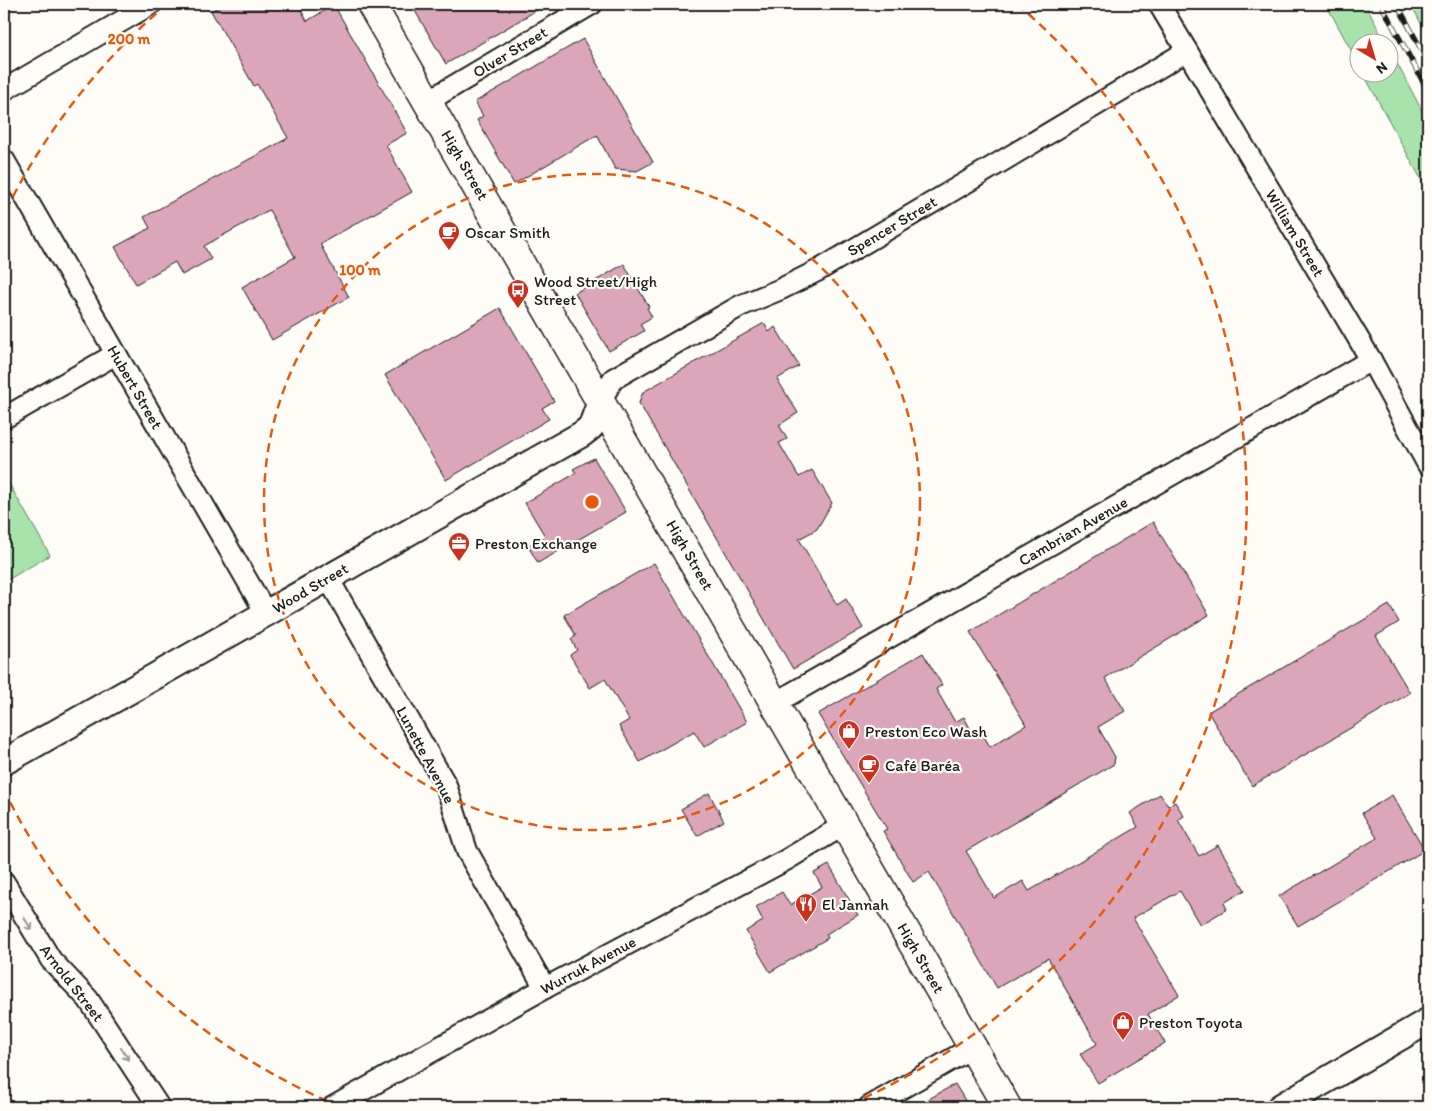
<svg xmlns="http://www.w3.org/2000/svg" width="1432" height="1111" font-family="Itim,sans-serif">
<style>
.green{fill:#a7e3aa;stroke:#628063}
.building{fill:#dba5ba;stroke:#1c1c1c}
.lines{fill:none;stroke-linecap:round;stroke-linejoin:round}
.minor-casing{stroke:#1c1c1c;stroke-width:24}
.tertiary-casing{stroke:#1c1c1c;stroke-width:29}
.secondary-casing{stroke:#1c1c1c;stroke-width:31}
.minor{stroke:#fdfcf7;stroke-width:20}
.tertiary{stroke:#fdfcf7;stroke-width:25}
.secondary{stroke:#fdfcf7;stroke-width:28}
.rail-casing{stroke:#1c1c1c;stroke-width:5.5}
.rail{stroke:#fdfcf7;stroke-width:4;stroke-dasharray:11;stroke-linecap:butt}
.oneway{stroke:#989794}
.ring{fill:none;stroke:#e8590c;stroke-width:2.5;stroke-dasharray:9 6}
.labels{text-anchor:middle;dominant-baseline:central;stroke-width:4.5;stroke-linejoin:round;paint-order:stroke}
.street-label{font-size:16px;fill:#1c1c1c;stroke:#fdfcf7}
.poi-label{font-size:16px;fill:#1c1c1c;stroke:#fdfcf7;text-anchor:start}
.centre{fill:#e8590c;stroke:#fdfcf7;stroke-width:2.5}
.ring-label{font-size:15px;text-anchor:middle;font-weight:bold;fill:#e8590c;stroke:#fdfcf7;stroke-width:4.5;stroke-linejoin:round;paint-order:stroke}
</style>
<rect width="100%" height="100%" fill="#fdfcf7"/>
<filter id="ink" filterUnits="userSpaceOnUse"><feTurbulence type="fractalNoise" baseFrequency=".02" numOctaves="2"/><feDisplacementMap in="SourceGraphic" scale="10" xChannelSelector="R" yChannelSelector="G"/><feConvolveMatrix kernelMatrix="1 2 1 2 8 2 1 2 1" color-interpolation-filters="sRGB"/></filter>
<g filter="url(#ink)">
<g class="green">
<path d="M1326,4H1365L1385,42H1360L1359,65Z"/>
<path d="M1411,4H1428V37Z"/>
<path d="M1390,50L1428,122V192L1363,73L1390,72Z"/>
<path d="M4,475L50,555L4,582Z"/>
</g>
<g class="building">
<path d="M223,4H298L307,21L334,5L407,133L386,145L412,192L320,244L349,297L272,340L242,287L295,257L269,210L204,246L211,259L182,275L175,262L136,284L115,247L150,228L144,217L288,138L257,84L254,86L211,11Z"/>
<path d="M411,4H547L446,64Z"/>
<path d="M583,39L653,162L637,171L615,169L597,135L514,184L477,120L483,116L475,102Z"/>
<path d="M624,264L649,307L647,308L652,317L640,324L644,331L609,351L575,293Z"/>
<path d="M500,308L554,401L542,408L549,419L446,480L385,375Z"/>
<path d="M764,323L769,332L775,327L799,366L777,379L798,413L779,425L787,439L779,443L799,477L812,470L832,503L817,529L799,539L837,605L846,599L863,628L793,669L639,403L643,392Z"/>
<path d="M594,458L626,512L538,563L528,546L545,536L525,503L576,473L573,469Z"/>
<path d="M1153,522L1209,615L1105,678L1125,711L1098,727L1115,757L1114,764L966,851L994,898L1023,881L1029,891L1138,827L1130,813L1160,794L1168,806L1175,802L1184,816L1178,820L1199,856L1218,845L1245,890L1224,903L1227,909L1200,925L1180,891L1133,918L1179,995L1148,1014L1165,1043L1098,1083L1080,1054L1097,1044L1048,958L997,988L929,872L913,882L883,831L887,829L818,714L923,653L942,685L936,689L955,722L964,717L973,734L980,729L990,747L1026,725L970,632Z"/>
<path d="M654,563L747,722L704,747L694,731L640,762L619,726L629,720L605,679L590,688L570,655L577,650L571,639L576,636L564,615Z"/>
<path d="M1389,605L1399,622L1376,636L1410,693L1252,786L1208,712Z"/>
<path d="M709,793L724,821L697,836L681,809Z"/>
<path d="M1392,795L1425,850L1298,926L1279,896L1377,838L1362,813Z"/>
<path d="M829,865L858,915L826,934L828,938L770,972L746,931L763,921L756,907L782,892L790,905L822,887L814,873Z"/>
<path d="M955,1084L969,1107H915Z"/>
</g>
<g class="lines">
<g class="minor-casing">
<g id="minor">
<path d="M1159,4L1371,360L1428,465"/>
<path d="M4,90L151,4"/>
<path d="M428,101L592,4"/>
<path d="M4,160L266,613"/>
<path d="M601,400L613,379L740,306L781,289L819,270L1187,51"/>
<path d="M4,418L116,354"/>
<path d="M328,578L446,785L467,851L545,988"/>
<path d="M775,703L1371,360"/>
<path d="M4,882L51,960L88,999L159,1107"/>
<path d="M333,1107L545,988L786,860L844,825"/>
<path d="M869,1107L973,1047"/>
</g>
</g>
<g class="tertiary-casing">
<g id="tertiary">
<path d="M4,762L582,434L591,427L601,400"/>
<path d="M1280,1107L1428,1021"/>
</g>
</g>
<g class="secondary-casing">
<path id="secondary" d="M371,4L1007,1107"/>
</g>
<use href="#minor" class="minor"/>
<use href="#tertiary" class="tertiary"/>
<use href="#secondary" class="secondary"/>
<g class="rail-casing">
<g id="rail">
<path d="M1381,4L1428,91"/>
<path d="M1397,4L1428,62"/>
</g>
</g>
<use href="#rail" class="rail"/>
</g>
<defs><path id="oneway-shaft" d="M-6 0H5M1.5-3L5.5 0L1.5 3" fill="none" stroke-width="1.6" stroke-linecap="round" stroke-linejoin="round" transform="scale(1.25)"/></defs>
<g class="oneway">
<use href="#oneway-shaft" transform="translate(28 924) rotate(58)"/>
<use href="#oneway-shaft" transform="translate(125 1054) rotate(56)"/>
</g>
</g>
<g class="ring">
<circle cx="592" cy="502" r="328"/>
<path d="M341 1107A655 655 0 0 1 6 794M6 210A655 655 0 0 1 167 4M1017 4A655 655 0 0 1 843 1107"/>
</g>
<defs>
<g id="cafe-pin" transform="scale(1.125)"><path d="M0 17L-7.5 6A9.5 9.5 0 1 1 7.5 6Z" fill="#c8321e" stroke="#fdfcf7"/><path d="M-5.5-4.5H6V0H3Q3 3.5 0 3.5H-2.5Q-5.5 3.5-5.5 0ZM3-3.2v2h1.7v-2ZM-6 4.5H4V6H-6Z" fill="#fff"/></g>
<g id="bus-pin" transform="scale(1.125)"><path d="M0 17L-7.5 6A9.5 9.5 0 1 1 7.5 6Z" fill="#c8321e" stroke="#fdfcf7"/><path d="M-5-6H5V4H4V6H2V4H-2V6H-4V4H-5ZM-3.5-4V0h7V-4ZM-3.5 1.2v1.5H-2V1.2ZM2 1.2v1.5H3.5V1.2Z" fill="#fff"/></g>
<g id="office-pin" transform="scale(1.125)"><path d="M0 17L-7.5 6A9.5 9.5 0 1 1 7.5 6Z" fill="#c8321e" stroke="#fdfcf7"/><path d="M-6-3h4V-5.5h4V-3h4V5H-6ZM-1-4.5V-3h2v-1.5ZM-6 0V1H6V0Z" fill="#fff"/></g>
<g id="shop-pin" transform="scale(1.125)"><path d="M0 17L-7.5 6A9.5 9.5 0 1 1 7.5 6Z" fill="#c8321e" stroke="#fdfcf7"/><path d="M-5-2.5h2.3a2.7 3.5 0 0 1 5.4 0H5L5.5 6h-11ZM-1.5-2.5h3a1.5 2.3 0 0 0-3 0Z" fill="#fff"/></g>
<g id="restaurant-pin" transform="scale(1.125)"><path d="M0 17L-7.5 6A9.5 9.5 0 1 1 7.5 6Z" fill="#c8321e" stroke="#fdfcf7"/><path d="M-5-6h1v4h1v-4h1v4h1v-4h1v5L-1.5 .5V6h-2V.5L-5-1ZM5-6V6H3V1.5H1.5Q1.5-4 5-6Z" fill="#fff"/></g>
</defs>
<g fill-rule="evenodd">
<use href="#cafe-pin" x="449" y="232"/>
<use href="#bus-pin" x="518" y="290"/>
<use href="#office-pin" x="459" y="543"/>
<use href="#shop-pin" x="849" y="731"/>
<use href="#cafe-pin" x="869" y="765"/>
<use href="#restaurant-pin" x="806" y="904"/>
<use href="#shop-pin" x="1123" y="1022"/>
</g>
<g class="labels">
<g class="street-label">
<text transform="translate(510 52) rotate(-31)">Olver Street</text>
<text transform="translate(465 165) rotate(60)">High Street</text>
<text transform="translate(892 226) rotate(-31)">Spencer Street</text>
<text transform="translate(1295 233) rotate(59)">William Street</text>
<text transform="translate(135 387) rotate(60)">Hubert Street</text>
<text transform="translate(1073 531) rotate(-30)">Cambrian Avenue</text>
<text transform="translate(690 555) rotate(60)">High Street</text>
<text transform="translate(310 588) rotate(-30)">Wood Street</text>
<text transform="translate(426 755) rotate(62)">Lunette Avenue</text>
<text transform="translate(921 958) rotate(60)">High Street</text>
<text transform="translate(588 965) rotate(-28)">Wurruk Avenue</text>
<text transform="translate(72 983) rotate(52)">Arnold Street</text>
</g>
<g class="poi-label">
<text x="465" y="232">Oscar Smith</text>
<text x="534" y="281">Wood Street/High<tspan x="534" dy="18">Street</tspan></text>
<text x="475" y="543">Preston Exchange</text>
<text x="865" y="731">Preston Eco Wash</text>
<text x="885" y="765">Café Baréa</text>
<text x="822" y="904">El Jannah</text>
<text x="1139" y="1022">Preston Toyota</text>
</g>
</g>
<circle cx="592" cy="502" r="8" class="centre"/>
<g class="ring-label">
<text x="129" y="44">200 m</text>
<text x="360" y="275">100 m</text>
</g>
<rect width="1432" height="1111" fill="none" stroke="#fdfcf7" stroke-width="20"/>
<rect x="10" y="10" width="1412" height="1091" fill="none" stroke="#1c1c1c" stroke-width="2" filter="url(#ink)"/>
<g transform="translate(1374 58) rotate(142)"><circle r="24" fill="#fdfcf7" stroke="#a3a29f"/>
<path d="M0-4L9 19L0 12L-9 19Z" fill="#c8321e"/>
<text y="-8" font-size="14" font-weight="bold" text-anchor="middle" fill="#1c1c1c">N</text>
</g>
</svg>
